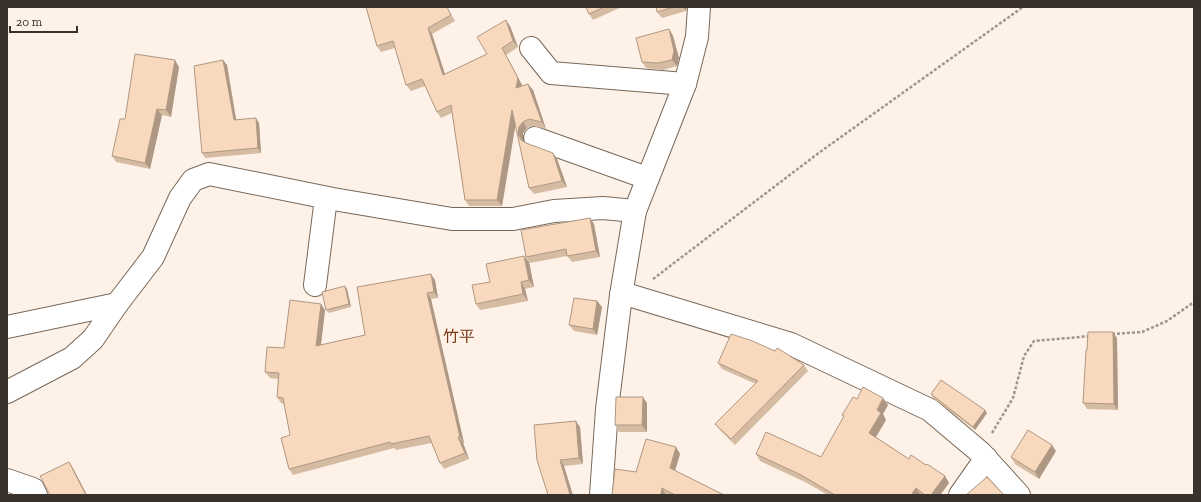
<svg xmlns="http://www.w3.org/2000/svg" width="1201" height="502" font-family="'Zilla Slab','Noto Sans JP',serif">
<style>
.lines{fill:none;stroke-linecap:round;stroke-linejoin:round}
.minor-casing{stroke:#796859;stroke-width:24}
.path{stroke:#9f958c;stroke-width:2.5;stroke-dasharray:3 2;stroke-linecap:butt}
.minor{stroke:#fff;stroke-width:22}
.wall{fill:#d6bba3}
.shaded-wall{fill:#ae9884}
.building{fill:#f9d9bd;stroke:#ae9884}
.labels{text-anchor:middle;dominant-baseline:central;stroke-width:4;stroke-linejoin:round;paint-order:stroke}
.quarter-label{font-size:16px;fill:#763714;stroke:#fef2e8}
</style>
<rect width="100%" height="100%" fill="#fef2e8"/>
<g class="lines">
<g class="minor-casing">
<g id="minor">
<path d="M531,48L551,73L685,84"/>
<path d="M535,138L647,178"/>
<path d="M315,285L326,198"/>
<path d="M621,295L632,296L791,344L930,410L981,453L1019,495"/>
<path d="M7,327L117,304"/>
<path d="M7,392L72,358L93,339L117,304L153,257L180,198L193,180L209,174L333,199L452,219H513L554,211L603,208L635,211"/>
<path d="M7,480L33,489L36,495"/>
<path d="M601,495L607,409L621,295L635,211L685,84L697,37L699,7"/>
<path d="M960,495L986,458"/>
</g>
</g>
<g class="path">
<path d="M653,279L820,152L1023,7"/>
<path d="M1112,334L1142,332L1167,321L1194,302"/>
<path d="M992,433L1013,398L1024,356L1034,341L1091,336"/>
</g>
<use href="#minor" class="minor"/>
</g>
<g class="wall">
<path d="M366,7H447L455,21L432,34L445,74L487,54L510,26L518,47L506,55L522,85V86L528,84L533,90L546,129L533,126L527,128L523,133V141L526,143L553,153L557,159L567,187L534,194L529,188L515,124L502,206H469L465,200L452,113L441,118L437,112L425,86L411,91L406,85L395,48L381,52L377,46Z"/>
<path d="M586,7H622L593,20L589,14Z"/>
<path d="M656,7H687L686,11L662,18L657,12Z"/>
<path d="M669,29L673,36L679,58L677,66L663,70L646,68L642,62Z"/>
<path d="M223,60L227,65L236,120L256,118L259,123L261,153L205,158L202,153Z"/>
<path d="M179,67L171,117L162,115L150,169L116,162L112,156L125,119Z"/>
<path d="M590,218L594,224L600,257L572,262L567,256L530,263L526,257Z"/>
<path d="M524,256L529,262L534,287L525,289L528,301L480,310L476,304L490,282Z"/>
<path d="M435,280L438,298L431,299L464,443H463L469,459L444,469L440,463L432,443L396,450L394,448L293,475L289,469L290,435L284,404L281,403L277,397L278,379L270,378L265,372L284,348L325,310L321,345L365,335Z"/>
<path d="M345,286L347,289L351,307L329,313L326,310Z"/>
<path d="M597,301L602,307L597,335L574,331L569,325Z"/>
<path d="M1117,338L1118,410L1087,409L1083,403L1087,350Z"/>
<path d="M718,363L804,365L808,371L735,445L720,430L715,424L756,384L722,369Z"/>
<path d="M931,394L987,413L975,430L933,398Z"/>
<path d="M883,398L888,405L883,414L886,420L876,437L909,459L926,465L945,476L949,483L940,495H828L805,482L760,461L756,454L821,457L844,417L842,415L857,399Z"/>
<path d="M647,403V432H619L615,425Z"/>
<path d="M580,427L583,464L564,466L537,460Z"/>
<path d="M676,447L680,454L675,471L724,495H667L636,472Z"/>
<path d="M1056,451L1039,479L1015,464L1011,457Z"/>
</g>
<g class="shaded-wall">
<path d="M683,7H687L686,11Z"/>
<path d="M506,20L510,26L518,47L513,41Z"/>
<path d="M428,28L432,34L447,81L443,75Z"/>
<path d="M669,29L673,36L679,58L677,66L672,60Z"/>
<path d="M502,48L506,55L522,85L520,95L516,88Z"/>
<path d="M175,60L179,67L171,117L166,110Z"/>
<path d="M223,60L227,65L237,125L234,120Z"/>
<path d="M528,84L533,90L546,129L542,122Z"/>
<path d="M157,109L162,115L150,169L145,163Z"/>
<path d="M512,110L517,116L502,206L497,200Z"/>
<path d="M256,118L259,123L261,153L258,148Z"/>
<path d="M523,122L527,128L523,133V141L526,146L518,134L519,127Z"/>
<path d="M553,153L557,159L567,187L562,181Z"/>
<path d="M590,218L594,224L600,257L596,251Z"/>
<path d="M524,256L529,262L534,287L529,280Z"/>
<path d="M431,274L435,280L438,298L434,292Z"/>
<path d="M521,282L525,289L528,301L523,294Z"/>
<path d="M345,286L347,289L351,307L349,304Z"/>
<path d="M427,293L431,299L464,443L460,437Z"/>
<path d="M597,301L602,307L597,335L593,329Z"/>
<path d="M321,304L325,310L320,352L316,346Z"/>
<path d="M1113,332L1117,338L1118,410L1114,404Z"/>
<path d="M643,397L647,403V432L642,425Z"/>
<path d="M883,398L888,405L883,414L886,420L874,440L869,433L877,410Z"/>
<path d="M985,410L987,413L975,430L973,427Z"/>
<path d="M576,421L580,427L583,464L579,458Z"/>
<path d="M458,437L463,443L469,459L465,453Z"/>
<path d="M1052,445L1056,451L1039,479L1035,472Z"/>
<path d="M676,447L680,454L674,474L670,468Z"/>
<path d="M560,460L564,466L573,495H570Z"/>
<path d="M69,462L73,468L87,495H86Z"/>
<path d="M945,476L949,483L940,495H931Z"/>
<path d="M662,488L666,495H661Z"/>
<path d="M916,488L921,495H911Z"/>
</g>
<g class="building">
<path d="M366,7H447L451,15L428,28L443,75L487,54L477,37L506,20L513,41L502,48L518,78L516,88L528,84L542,122L529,119L523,122L519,127L518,134L521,140L526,143L553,153L562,181L529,188L512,110L497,200H465L451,105L437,112L422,79L406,85L393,41L377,46Z"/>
<path d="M586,7H604L589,14Z"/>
<path d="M656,7H674L657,12Z"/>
<path d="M669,29L674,51L672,60L658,63L642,62L636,38Z"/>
<path d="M135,54L175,60L166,110L157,109L145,163L112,156L120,119H125Z"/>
<path d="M223,60L234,120L256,118L258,148L202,153L194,66Z"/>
<path d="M590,218L596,251L567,256L566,249L526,257L521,230Z"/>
<path d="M524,256L529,280L521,282L523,294L476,304L472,285L490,282L486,264Z"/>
<path d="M431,274L434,292L427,293L460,437H458L465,453L440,463L429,436L391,444L390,442L289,469L281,438L290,435L283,398L277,397L279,373L265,372L267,347L284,348L290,300L321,304L316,346L365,335L357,287Z"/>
<path d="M345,286L349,304L326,310L322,292Z"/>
<path d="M574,298L597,301L593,329L569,325Z"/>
<path d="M1088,332H1113L1114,404L1083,403L1086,350H1087Z"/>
<path d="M731,334L750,340L775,351L777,348L779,349L804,365L731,439L715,424L758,381L718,363Z"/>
<path d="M941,380L985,410L973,427L931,394Z"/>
<path d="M863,387L883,398L877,410L881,413L869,433L909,459L911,455L926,465L927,464L945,476L931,495H925L916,488L911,495H835L801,475L756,454L766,432L821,457L844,416L842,415L853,397L857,399Z"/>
<path d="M616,397H643L642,425H615Z"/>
<path d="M576,421L579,458L560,460L570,495H548L537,460L534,425Z"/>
<path d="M1028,430L1052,445L1035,472L1011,457Z"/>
<path d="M646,439L676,447L670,468L724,495H675L662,488L661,495H612L615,469L636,472Z"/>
<path d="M69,462L86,495H50L40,476Z"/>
<path d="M987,477L1004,495H966Z"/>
</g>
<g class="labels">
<g class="quarter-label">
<text x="459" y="336">竹平</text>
</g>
</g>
<rect width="1201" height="502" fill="none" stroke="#39312b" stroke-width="16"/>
<path d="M10 26v6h67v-6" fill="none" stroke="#39312b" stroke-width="2"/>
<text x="16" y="26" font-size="12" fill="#39312b" stroke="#fef2e8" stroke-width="3" paint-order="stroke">20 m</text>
</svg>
